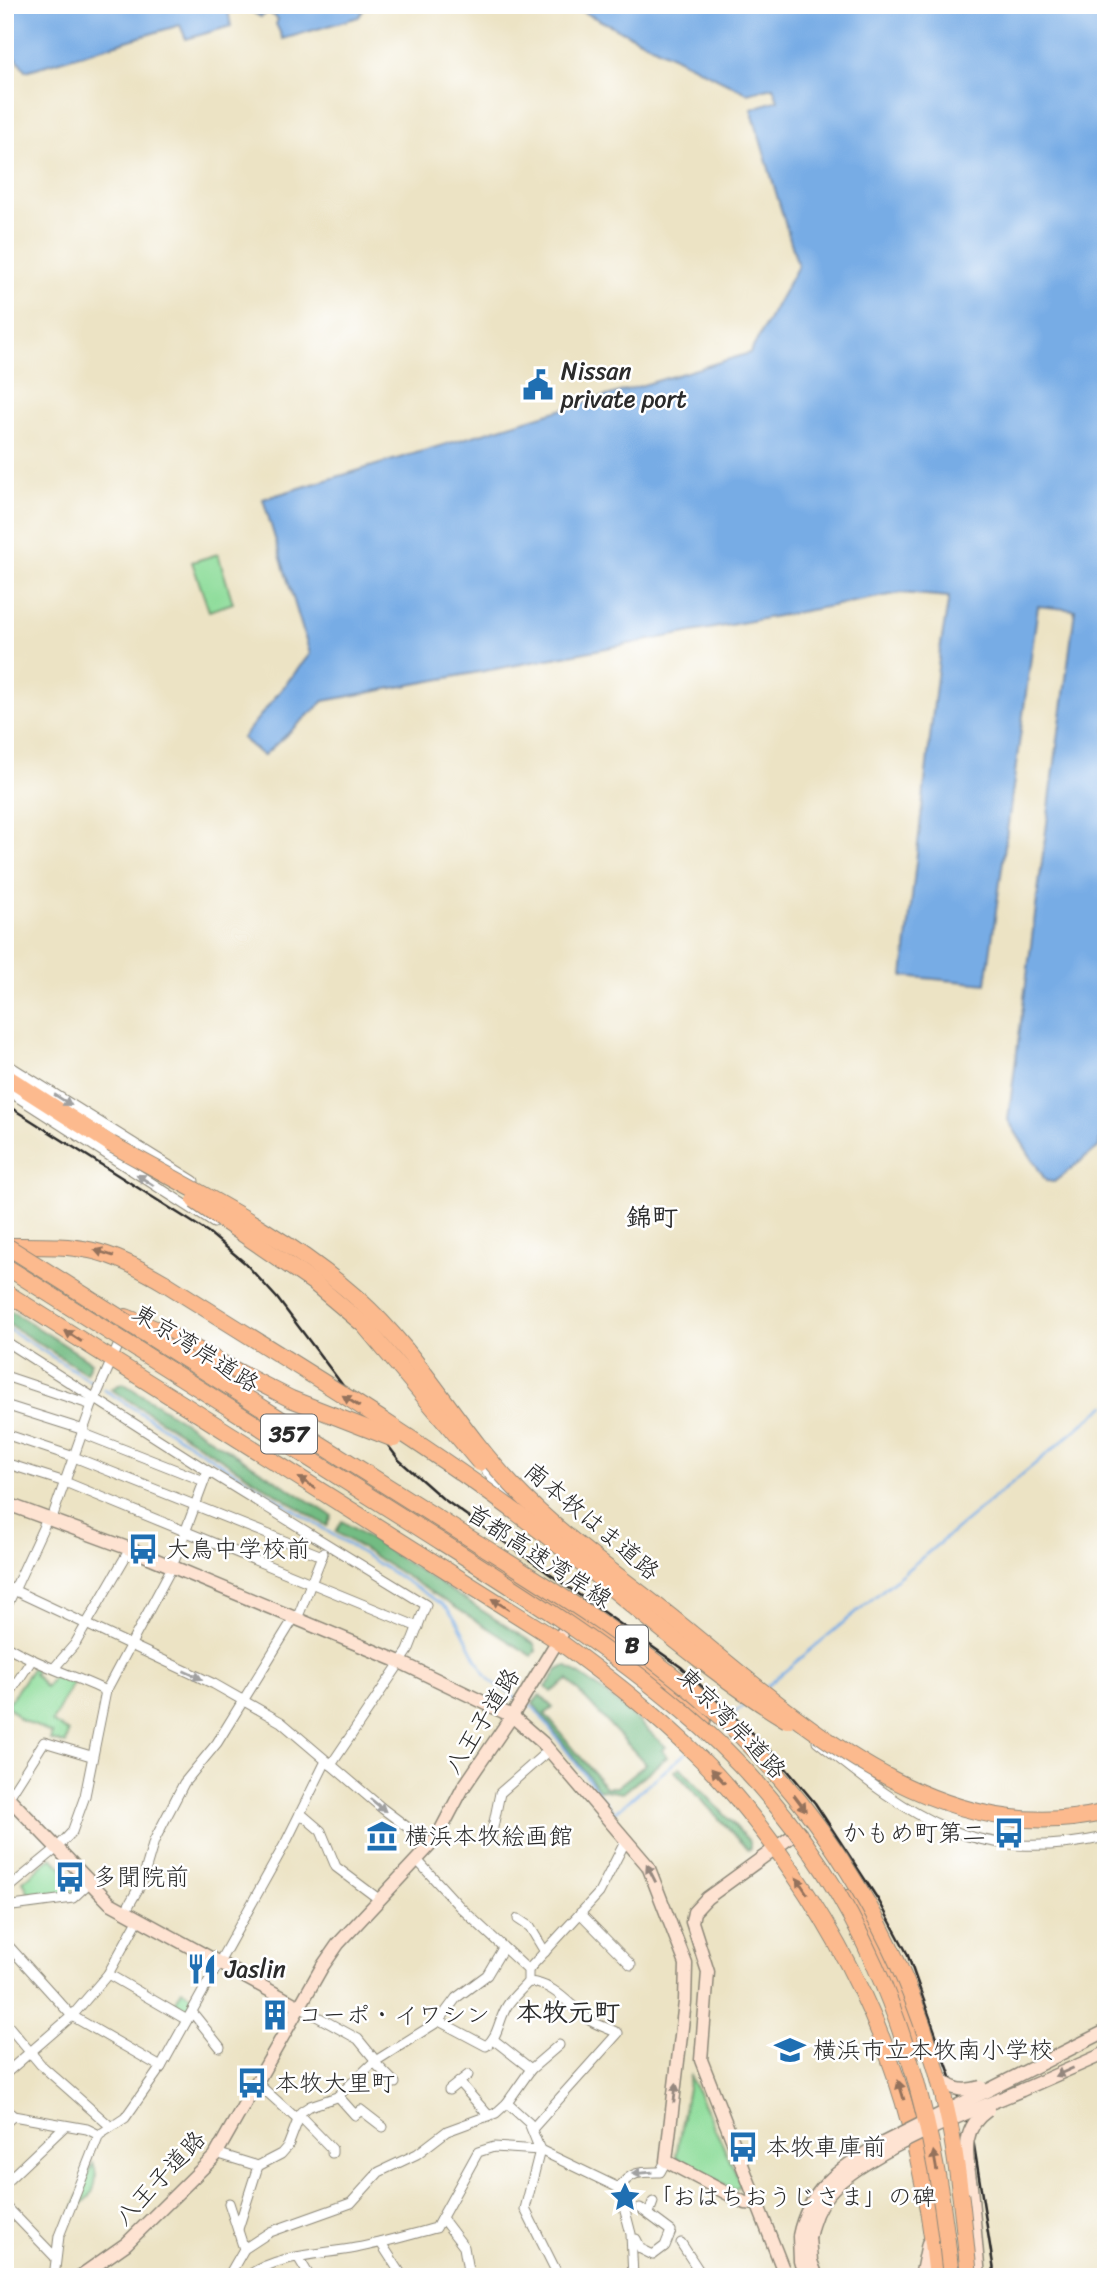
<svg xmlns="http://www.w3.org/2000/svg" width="1111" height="2282" font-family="Sriracha,'Klee One',sans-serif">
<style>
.green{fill:#8fdd9b;stroke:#5d8463;stroke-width:2}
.forest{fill:#73bc83;stroke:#4f7457;stroke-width:2}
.water{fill:#77ace5;stroke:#516c88;stroke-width:2}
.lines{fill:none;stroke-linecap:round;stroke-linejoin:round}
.stream{stroke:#77ace5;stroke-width:2.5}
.street-casing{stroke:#8c8778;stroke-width:11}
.secondary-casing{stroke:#8c8778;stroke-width:15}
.highway-casing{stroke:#8c8778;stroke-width:18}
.street{stroke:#fff;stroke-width:9}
.secondary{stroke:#fee3d2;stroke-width:12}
.highway{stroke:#fcba8e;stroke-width:16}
.rail{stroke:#2b2b2b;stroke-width:2.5}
.secondary-bridge-casing{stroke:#8c8778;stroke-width:15;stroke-linecap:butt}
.highway-bridge-casing{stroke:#8c8778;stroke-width:18;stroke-linecap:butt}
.secondary-bridge{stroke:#fee3d2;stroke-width:12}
.highway-bridge{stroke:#fcba8e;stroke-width:16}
.oneway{fill:#a0a0a0}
.oneway2{fill:#94725c}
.oneway3{fill:#94877e}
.labels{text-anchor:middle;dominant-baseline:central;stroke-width:5;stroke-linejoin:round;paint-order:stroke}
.shield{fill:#fff;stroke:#6b6b6b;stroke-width:2}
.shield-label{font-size:23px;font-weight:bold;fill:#2b2b2b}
.poi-label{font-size:24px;fill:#2b2b2b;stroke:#fff;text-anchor:start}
.street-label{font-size:24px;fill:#2b2b2b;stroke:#fff}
.neighbourhood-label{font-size:26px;font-weight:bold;fill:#2b2b2b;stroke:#fff}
</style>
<rect width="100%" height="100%" fill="#fff"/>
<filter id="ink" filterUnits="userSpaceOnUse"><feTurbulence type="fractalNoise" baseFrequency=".0143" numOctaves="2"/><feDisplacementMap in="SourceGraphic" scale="14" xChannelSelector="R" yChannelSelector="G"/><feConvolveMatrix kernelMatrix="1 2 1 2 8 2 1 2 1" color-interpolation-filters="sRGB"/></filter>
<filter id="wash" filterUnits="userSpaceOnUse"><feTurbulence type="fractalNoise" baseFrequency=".00686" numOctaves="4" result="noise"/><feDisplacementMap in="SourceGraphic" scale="28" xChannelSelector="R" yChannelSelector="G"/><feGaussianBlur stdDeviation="1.57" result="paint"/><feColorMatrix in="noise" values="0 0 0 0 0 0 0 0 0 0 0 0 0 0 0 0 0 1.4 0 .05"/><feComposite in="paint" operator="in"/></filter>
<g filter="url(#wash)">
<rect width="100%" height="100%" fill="#ece3c4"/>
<g class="green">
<path d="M218,554L233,603L209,611L192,562Z"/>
<path d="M33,1667L37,1669L34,1674L46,1688L57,1671L75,1679L52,1722L68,1732L66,1744L50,1740L52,1733L20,1719L7,1705Z"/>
<path d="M52,1857L79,1885L67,1896L33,1902L23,1881Z"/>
<path d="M182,1990L194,1998L185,2014L172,2008Z"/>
<path d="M690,2076L741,2184L735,2190L676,2157Z"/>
<path d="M93,2163C100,2179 93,2203 74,2208Z"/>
</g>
<g class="forest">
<path d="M5,1307L91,1362L86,1373L5,1322Z"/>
<path d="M123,1383L332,1516L327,1526L111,1389Z"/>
<path d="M342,1521L534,1644L536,1650L532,1656L336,1532Z"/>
<path d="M566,1666C603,1688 634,1717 666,1747L662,1750L667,1757L623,1793L598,1789L533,1703L540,1695L553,1708L545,1714L605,1787H617L646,1764L568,1680L551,1692L546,1687L558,1670Z"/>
<path d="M680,1767L750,1842V1849L748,1850L675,1771Z"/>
</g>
<g class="water">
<path d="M5,5H227L231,26L186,39L180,25L26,71L5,43Z"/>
<path d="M240,5H363L364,9L359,17L283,39L276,24L278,19L268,12L261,17Z"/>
<path d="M569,5H1106V1094L1099,1147L1054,1182L1046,1181L1008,1120L1075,610L1038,606L986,984L903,976L940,650L949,597L901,593L324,701L263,756L242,738L310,654L263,499L750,353L798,266L751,109L778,100L773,87L747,93Z"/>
</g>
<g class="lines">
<g class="stream">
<path d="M5,1327L97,1385"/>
<path d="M103,1389L442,1604C465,1623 470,1656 489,1679C496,1687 509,1692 517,1698"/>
<path d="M767,1686L1106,1405"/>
<path d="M526,1703L535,1709L614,1813L686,1753"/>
<path d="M729,1717L748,1702"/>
</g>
</g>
</g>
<g filter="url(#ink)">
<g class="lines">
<g class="street-casing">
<g id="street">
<path d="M5,1063L194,1181"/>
<path d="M5,1089L214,1223"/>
<path d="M5,1341L208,1471L426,1605L408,1651L331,1765"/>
<path d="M5,1376L92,1405"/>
<path d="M5,1405L84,1430"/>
<path d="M82,1433L204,1481"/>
<path d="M5,1434L74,1457L322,1556"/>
<path d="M478,1460L498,1486L532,1514"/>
<path d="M5,1463L65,1482L418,1627"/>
<path d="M52,1518L92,1405L122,1337"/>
<path d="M5,1586L214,1684L281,1722L383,1809L431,1845"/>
<path d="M5,1610L48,1517"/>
<path d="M297,1619L323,1553"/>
<path d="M5,1645C37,1665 73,1675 106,1691"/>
<path d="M55,1667L75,1644L130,1549"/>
<path d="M5,1700L31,1661"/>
<path d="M817,1741C915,1820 974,1865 1106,1837"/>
<path d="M9,1797L44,1742L91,1756"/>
<path d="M300,1813L321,1831L336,1867L380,1900"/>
<path d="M491,1837L500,1793L549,1750"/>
<path d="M417,1860L460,1907L528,1970V1982C522,1989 514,1996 509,2003C498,2018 500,2035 486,2046L439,2021"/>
<path d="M5,1891L56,1849L72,1832L85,1796L106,1691L172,1567L208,1471"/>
<path d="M5,1907L73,1898L89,1883"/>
<path d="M125,1912L142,1882L154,1841L184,1783L217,1743L294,1618"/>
<path d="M580,1913L631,1965"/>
<path d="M518,1919L530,1927L545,1952"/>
<path d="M5,1942L72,2016L161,2067"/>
<path d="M528,1970L599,1893L625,1842"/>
<path d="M108,1974L187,2020"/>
<path d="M528,1982C554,1983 568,2004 588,2019C596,2025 608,2028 618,2033L533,2128"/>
<path d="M298,2006L358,2039L376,2061"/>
<path d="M192,2012L220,2047"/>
<path d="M5,2022L41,2065L110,2126"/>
<path d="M494,2040L531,2069L559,2045"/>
<path d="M374,2062L395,2083"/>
<path d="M5,2074L72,2016L108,1974L138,1920"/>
<path d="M256,2082L297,2119"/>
<path d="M459,2082L468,2075"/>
<path d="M449,2090L459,2082L489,2116"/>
<path d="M338,2096L355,2115L361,2110L383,2127"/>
<path d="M5,2108L13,2116L5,2123"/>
<path d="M299,2115L332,2149V2153"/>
<path d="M13,2116L87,2129L99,2135"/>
<path d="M216,2153L258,2166L281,2154L288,2146L301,2112L310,2106L337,2097L374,2062L439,2021L456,1998L487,1975L503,1948"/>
<path d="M5,2183L65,2126"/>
<path d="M619,2188C631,2171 640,2172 660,2172L666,2161"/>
<path d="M229,2203L244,2249"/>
<path d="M5,2205L55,2257"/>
<path d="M649,2213L653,2202"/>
<path d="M442,2218L464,2247L469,2277"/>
<path d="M238,2229L258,2166"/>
<path d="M636,2239L641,2249L653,2255L665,2246L671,2231L640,2208"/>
<path d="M381,2243L403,2277"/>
<path d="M681,2243L703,2277"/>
<path d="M298,2257L310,2277"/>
<path d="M54,2277L59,2236L99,2135L125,2118L161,2067L286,1842L326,1761"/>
<path d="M228,2277L244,2249L270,2232L351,2203L379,2172L417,2154L447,2131L496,2113L507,2103"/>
<path d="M246,2277C277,2254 319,2255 356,2248C383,2243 409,2235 436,2228L478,2152L494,2147L540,2150L529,2123L507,2103L531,2069"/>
<path d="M559,2277L525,2209L540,2150L619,2188L631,2234L633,2277"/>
</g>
</g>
<g class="secondary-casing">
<g id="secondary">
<path d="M5,1503L130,1549L400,1662L512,1716L543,1743L648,1866L686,1964L685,2002L666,2161L745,2203L759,2204"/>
<path d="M5,1794L110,1903L298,2006"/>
<path d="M1022,2090L1106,2053"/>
<path d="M971,2187L979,2277"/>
<path d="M799,2236L800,2261L805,2277"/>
<path d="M809,2238L811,2261L817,2277"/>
<path d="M79,2277L126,2244L215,2156L322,1967L338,1944L436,1839L463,1788L512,1716L572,1617"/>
<path d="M786,2277L701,2060L708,1972L692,1922L694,1912L707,1898L799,1831"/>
<path d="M921,2277L928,2243"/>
</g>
</g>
<g class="highway-casing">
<g id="highway">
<path d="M5,1076L111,1144"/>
<path d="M5,1246C80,1246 99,1244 165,1283"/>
<path d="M5,1292L557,1640C608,1677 656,1714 700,1758C728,1785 752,1816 775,1847C873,1982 920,2111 937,2277"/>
<path d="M126,1317L168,1334L242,1374"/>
<path d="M344,1468C467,1546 600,1616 703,1720"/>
<path d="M847,1898L875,1942L922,2049"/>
</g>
</g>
<use href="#street" class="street"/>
<use href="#secondary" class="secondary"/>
<use href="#highway" class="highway"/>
<path class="rail" d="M5,1104L208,1232L245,1263L277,1298L399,1460L442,1498L681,1667L774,1754L815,1803L879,1901L907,1953L973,2139L995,2277"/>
<g class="secondary-bridge-casing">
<g id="secondary-bridge">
<path d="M939,2075C949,2091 964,2092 981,2087"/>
<path d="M971,2187C967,2156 959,2130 988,2110"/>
<path d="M799,2236C808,2190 840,2168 879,2145L1106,2031"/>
<path d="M809,2238C812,2222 817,2207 828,2194C862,2153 971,2111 1022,2090"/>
</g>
</g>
<g class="highway-bridge-casing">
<g id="highway-bridge">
<path d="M111,1144C195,1191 285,1234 358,1299C419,1353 456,1426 512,1485C559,1535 617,1574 670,1616C793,1715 934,1854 1106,1812"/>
<path d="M195,1201L313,1282L364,1325L480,1463"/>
<path d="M5,1245C146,1335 287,1423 428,1512C521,1571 616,1626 700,1698C826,1806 915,1958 949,2121C959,2172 964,2225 969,2277"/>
<path d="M5,1266C139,1351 273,1435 407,1520C501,1580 597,1638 683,1711C860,1861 929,2052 951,2277"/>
<path d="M165,1283C286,1360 411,1433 525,1519C613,1585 693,1663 787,1720"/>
<path d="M242,1374L291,1399L394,1439"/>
</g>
</g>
<use href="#secondary-bridge" class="secondary-bridge"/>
<use href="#highway-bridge" class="highway-bridge"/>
</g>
<defs><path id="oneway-solid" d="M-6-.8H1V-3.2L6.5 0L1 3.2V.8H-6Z" transform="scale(1.75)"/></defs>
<g class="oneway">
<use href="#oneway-solid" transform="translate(63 1100) rotate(32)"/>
<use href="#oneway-solid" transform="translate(145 1180) rotate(-147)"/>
<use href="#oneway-solid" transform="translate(193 1675) rotate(24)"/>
<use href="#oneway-solid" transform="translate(378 1805) rotate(39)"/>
<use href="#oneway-solid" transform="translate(642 2173) rotate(175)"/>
</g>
<g class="oneway2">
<use href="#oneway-solid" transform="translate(104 1253) rotate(-162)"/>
<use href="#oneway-solid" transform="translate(73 1336) rotate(-147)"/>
<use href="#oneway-solid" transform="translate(351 1401) rotate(-147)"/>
<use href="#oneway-solid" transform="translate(307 1483) rotate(-148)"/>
<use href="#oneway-solid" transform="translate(500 1604) rotate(-148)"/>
<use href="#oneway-solid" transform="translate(718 1776) rotate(-132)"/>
<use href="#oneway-solid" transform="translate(800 1803) rotate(53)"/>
<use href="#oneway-solid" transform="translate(802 1886) rotate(-124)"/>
<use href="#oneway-solid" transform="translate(901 2090) rotate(-107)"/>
<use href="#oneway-solid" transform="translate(935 2161) rotate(-100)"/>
</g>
<g class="oneway3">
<use href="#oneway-solid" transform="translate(651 1873) rotate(-117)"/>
<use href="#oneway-solid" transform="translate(1064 2072) rotate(156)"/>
<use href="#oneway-solid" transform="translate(675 2093) rotate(-83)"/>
</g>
</g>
<defs>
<g id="civic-bare" transform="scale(2.415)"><path d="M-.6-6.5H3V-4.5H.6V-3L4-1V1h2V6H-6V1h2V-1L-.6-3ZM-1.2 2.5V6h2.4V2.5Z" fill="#1f6fb2" stroke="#fff" stroke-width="2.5" paint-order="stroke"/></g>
<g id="bus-bare" transform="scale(2.415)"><path d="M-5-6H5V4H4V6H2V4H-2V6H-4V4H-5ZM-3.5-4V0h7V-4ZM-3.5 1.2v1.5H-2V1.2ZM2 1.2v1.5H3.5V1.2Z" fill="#1f6fb2" stroke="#fff" stroke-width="2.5" paint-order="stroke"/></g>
<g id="museum-bare" transform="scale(2.415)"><path d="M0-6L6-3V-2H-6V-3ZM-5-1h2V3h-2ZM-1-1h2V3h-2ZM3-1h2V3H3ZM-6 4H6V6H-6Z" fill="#1f6fb2" stroke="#fff" stroke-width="2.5" paint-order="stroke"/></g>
<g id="restaurant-bare" transform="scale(2.415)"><path d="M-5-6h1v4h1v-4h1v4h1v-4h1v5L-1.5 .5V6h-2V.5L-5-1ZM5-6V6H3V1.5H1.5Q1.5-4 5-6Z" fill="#1f6fb2" stroke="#fff" stroke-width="2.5" paint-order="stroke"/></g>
<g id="building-bare" transform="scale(2.415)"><path d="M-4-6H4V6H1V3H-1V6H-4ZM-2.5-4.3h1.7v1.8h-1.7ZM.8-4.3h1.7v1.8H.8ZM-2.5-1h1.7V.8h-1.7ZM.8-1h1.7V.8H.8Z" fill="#1f6fb2" stroke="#fff" stroke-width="2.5" paint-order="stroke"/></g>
<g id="school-bare" transform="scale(2.415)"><path d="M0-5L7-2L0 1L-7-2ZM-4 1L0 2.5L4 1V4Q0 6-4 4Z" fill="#1f6fb2" stroke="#fff" stroke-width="2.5" paint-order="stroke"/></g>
<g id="sight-bare" transform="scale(2.415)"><path d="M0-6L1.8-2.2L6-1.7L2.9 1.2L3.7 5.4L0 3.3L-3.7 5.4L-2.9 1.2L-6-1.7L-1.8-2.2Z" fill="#1f6fb2" stroke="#fff" stroke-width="2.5" paint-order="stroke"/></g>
</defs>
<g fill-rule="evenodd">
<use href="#civic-bare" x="538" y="385"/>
<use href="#bus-bare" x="143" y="1549"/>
<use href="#bus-bare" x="1009" y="1833"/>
<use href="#museum-bare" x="382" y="1836"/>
<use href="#bus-bare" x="70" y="1877"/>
<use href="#restaurant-bare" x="202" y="1969"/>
<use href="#building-bare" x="275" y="2015"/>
<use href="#school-bare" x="790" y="2050"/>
<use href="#bus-bare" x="252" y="2083"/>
<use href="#bus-bare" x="743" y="2147"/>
<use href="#sight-bare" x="625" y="2197"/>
</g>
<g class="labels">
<g class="shield">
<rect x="261" y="1414.5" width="56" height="39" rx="5"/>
<rect x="616" y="1625.5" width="32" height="39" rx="5"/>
</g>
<g class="shield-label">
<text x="289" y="1434">357</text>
<text x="632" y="1645">B</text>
</g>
<g class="poi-label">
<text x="561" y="371">Nissan<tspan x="561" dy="28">private port</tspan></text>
<text x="166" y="1549">大鳥中学校前</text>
<text x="986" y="1833" text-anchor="end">かもめ町第二</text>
<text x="405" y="1836">横浜本牧絵画館</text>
<text x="93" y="1877">多聞院前</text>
<text x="225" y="1969">Jaslin</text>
<text x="298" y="2015">コーポ・イワシン</text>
<text x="813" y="2050">横浜市立本牧南小学校</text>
<text x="275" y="2083">本牧大里町</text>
<text x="766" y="2147">本牧車庫前</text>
<text x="648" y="2197">「おはちおうじさま」の碑</text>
</g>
<g class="street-label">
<text transform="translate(196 1348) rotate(32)">東京湾岸道路</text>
<text transform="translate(592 1521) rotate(40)">南本牧はま道路</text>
<text transform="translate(539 1556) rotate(33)">首都高速湾岸線</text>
<text transform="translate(482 1721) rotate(-58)">八王子道路</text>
<text transform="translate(732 1723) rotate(46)">東京湾岸道路</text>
<text transform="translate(160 2178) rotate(-47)">八王子道路</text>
</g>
<g class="neighbourhood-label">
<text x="652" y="1217">錦町</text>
<text x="568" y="2012">本牧元町</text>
</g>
</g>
<rect width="1111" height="2282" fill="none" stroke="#fff" stroke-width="28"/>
</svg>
